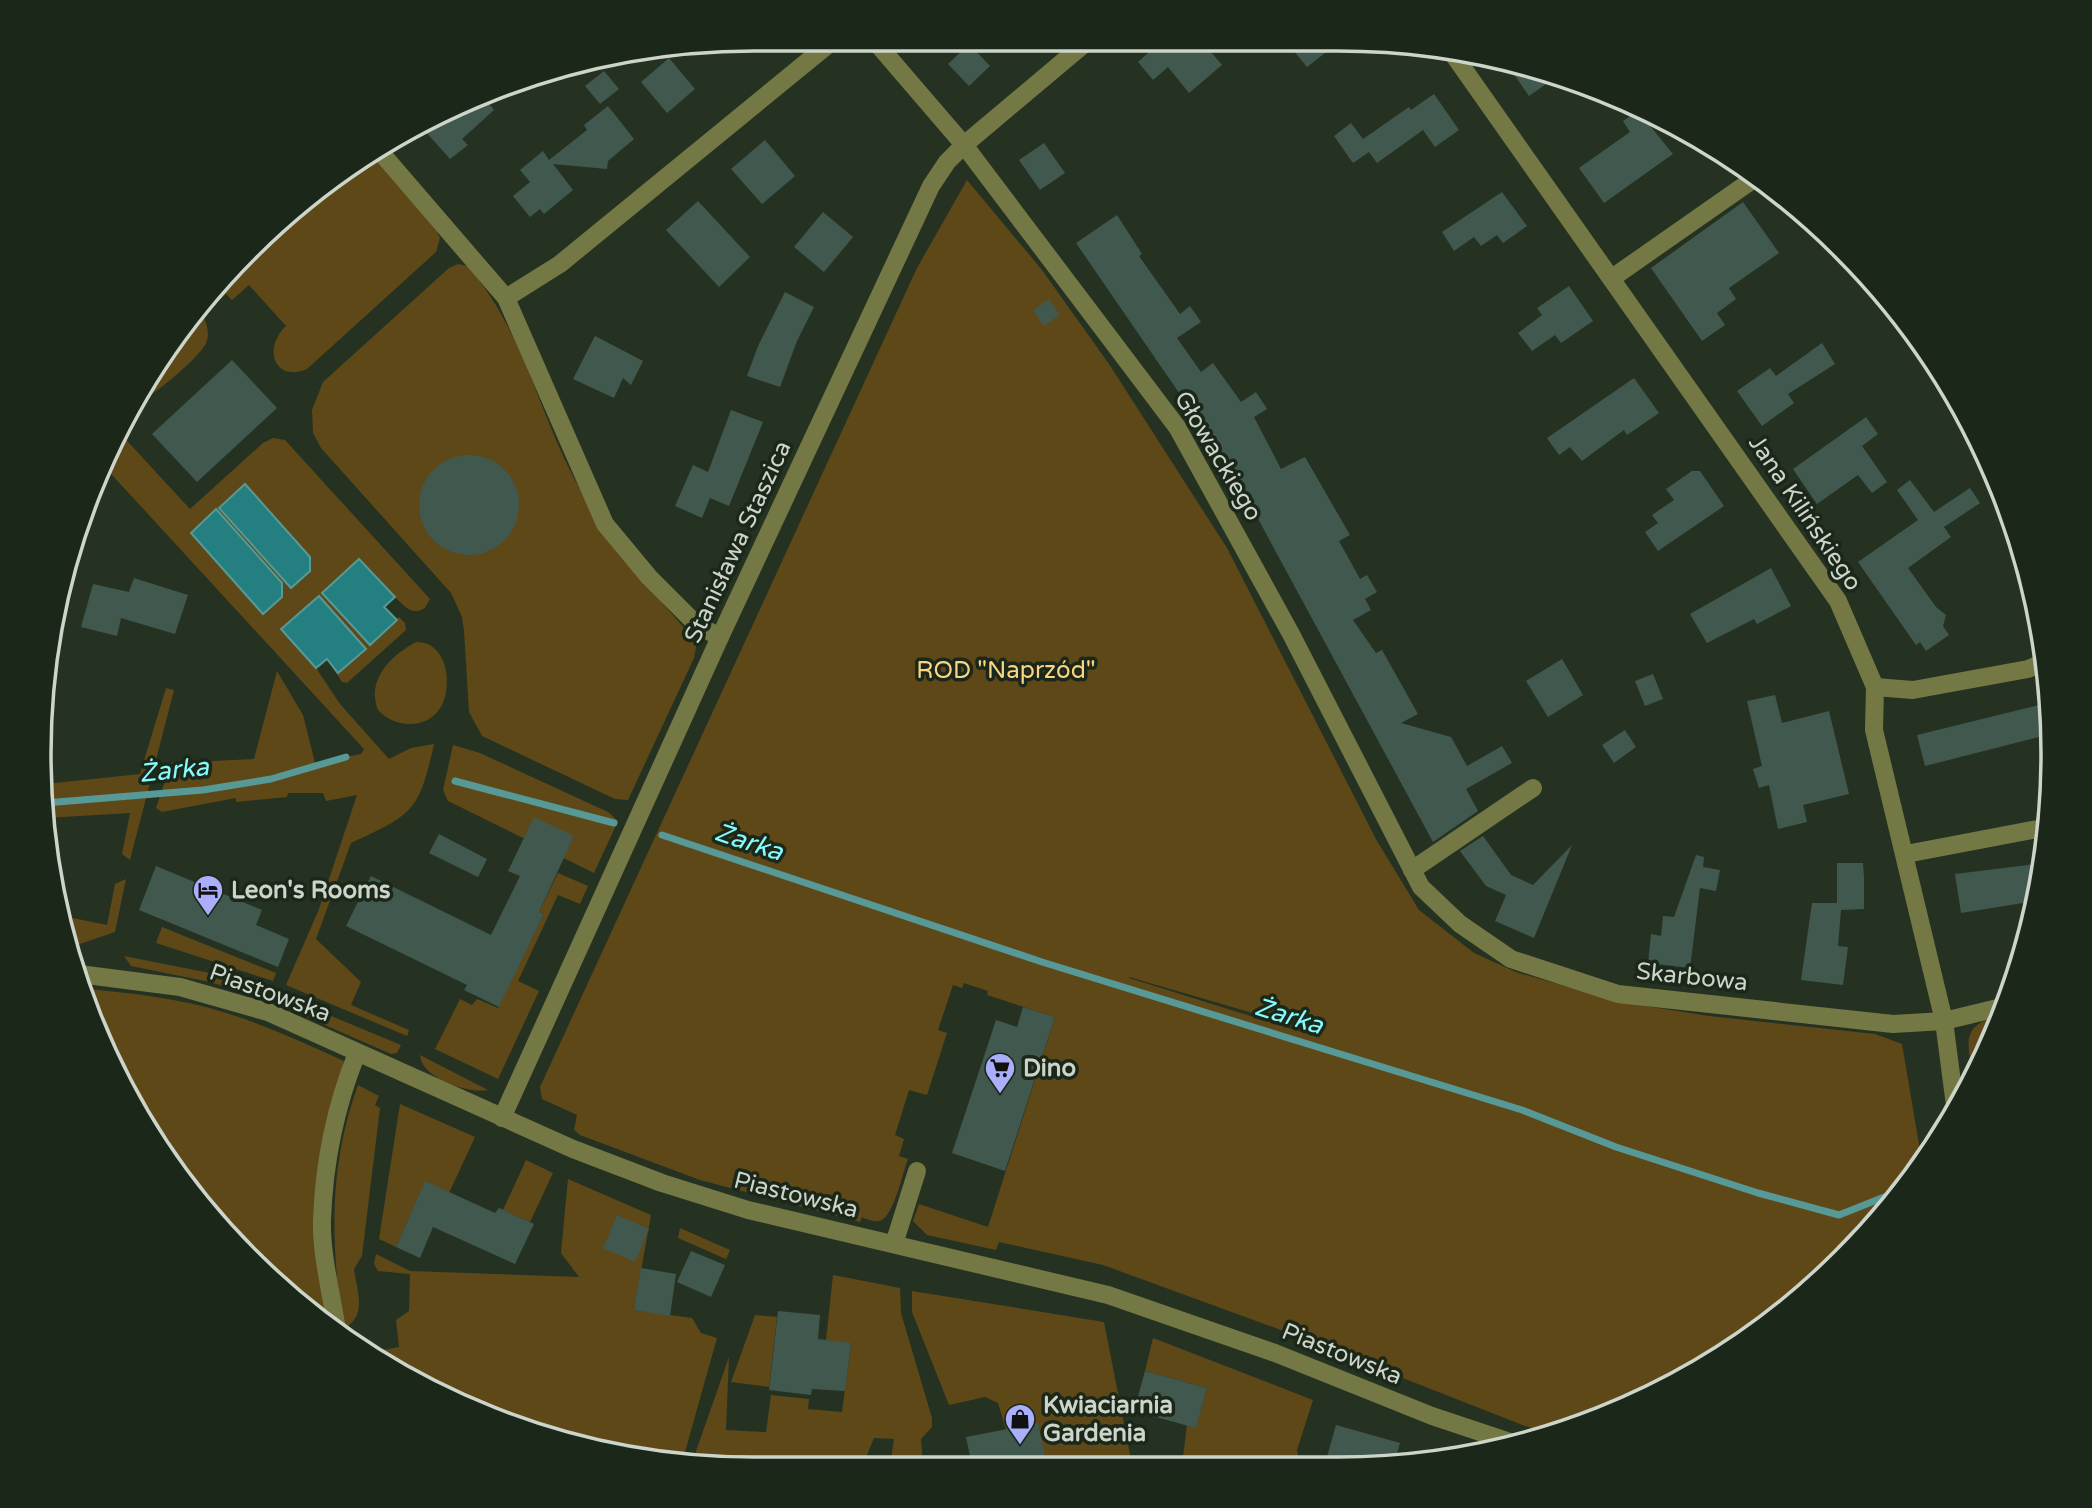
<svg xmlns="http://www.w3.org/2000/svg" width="2092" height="1508" font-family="'Varela Round',sans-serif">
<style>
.green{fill:#5e4818;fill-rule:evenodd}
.water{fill:#247f80;stroke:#579996;stroke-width:2}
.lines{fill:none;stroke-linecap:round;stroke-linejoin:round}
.stream{stroke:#579996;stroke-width:7}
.building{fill:#41584f}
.minor{stroke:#747844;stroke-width:18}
.labels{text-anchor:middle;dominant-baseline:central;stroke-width:7;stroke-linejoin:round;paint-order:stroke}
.street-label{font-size:24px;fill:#cdd5cb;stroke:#1b2819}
.park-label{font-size:24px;fill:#fad385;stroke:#1b2819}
.poi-label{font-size:24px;font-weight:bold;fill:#cdd5cb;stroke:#1b2819;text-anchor:start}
.water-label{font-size:26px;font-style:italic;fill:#86fafc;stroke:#1b2819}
.rim{fill:none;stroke:#cdd5cb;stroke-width:3.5}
</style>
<rect width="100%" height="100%" fill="#253222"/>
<g class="green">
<path d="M371,152L437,231L440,238L436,252L307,369C275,383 262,349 286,326L249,285L232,300L226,294L203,316C207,324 210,334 206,343C201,356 150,400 136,402L216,283L357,159Z"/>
<path d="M967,180L1042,270L1109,364L1227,548L1377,841L1419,910L1474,953L1516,972L1620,1002L1709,1016L1875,1034L1902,1044L1922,1162L1876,1225L1774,1321L1612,1415L1548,1432L1525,1426L1273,1327L1103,1265L999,1242L996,1250L927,1235L913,1221L919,1204L988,1227L1055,1017L987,995L988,991L964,983L962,988L953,985L938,1030L947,1033L927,1095L909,1090L895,1135L904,1139L899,1156L908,1159C903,1171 893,1220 879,1221C874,1222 866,1219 862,1217L860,1222L700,1180L580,1135L574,1130L577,1115L542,1099L540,1087L917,268ZM1129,977L1263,1016L1324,1039L1129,978Z"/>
<path d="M458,264L467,266C522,327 537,409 575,480C608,542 651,591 697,642L694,658L628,800L615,799L482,736L469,712L464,631L462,617L451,593L321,448L313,433L312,410L323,382L449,268Z"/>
<path d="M117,430L190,509L263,443L273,438L285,440L430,599L425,608C412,616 405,607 395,597L384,606L397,619L399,617L405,623L406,630L347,683L342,682L327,659L316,668L340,704L389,759L411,748L434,744C419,811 414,814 351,843L316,939L361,982L351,1005L409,1030L407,1036L286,985L319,909L357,795L326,801L323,793H288L287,797L236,802V798L162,812L156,808L171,763L254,759L277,671L303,715L315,763L361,754L364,749L102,464Z"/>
<path d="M416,642C446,641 453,682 442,705C429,730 395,729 378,710C366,680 390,656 416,642Z"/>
<path d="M166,688L174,690L130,860L122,854L130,813L45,818V784L140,774Z"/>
<path d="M453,745L480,753L608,812L618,821L594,873L448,801L443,790Z"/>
<path d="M558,873L588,886L580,904L558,895L518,981L539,991L498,1079L435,1049L460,999L472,1005L477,999L498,1008L544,914L539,912Z"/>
<path d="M126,879L115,932L71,947L63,916L107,925L115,884Z"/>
<path d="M162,927L276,973L273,981L156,943Z"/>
<path d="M124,956L210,973L268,991L262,998L210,982L131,966Z"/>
<path d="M82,988C113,992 143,994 173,1000C233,1010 289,1036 344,1061L325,1141L330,1326L283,1292L187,1190L93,1028Z"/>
<path d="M283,996L401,1045L397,1053L391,1054L284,1007Z"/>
<path d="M2002,1015L1973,1078C1968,1042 1959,1025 2002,1015Z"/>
<path d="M420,1055L488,1090C468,1094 421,1078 420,1055Z"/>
<path d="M358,1085L379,1096L375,1105L380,1108L362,1256L354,1269C357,1292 368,1316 343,1329C331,1242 328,1169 358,1085Z"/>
<path d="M400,1104L475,1137L449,1193L425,1182L396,1247L379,1239Z"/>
<path d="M526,1160L553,1173L530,1222L503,1210Z"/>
<path d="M568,1179L651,1215L634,1310L692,1318L701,1333L717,1338L685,1452L672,1462L568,1445L397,1374L368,1353L399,1347L396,1320L409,1311L410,1274L378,1271L374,1264L376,1254L410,1271L579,1277L561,1253Z"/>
<path d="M680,1228L730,1250L726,1259L678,1238Z"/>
<path d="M833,1275L900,1288L901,1313L932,1418V1427L921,1439L923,1467H890L894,1439L874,1438L862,1467L741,1468L742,1456L731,1455L725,1468L696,1466L695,1454L729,1357L726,1430L766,1432L771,1395L809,1399L808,1409L842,1412L851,1344L826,1340Z"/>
<path d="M912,1291L1104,1322L1132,1465L1029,1466L1006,1430L998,1403L985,1397L949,1405L912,1312Z"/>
<path d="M755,1315L777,1317L769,1387L731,1382Z"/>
<path d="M1153,1338L1313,1400L1297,1450L1300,1464L1182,1465L1187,1425L1196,1427L1207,1388L1145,1371Z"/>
</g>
<g class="water">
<path d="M245,484L310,557V571L291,588L219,508Z"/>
<path d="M216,509L282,583V597L263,614L191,533Z"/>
<path d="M359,559L395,597L384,607L397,620L370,645L322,593Z"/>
<path d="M319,596L366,649L338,673L327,659L316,668L281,629Z"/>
</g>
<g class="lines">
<g class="stream">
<path d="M455,781L614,823"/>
<path d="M45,803L203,790L271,779L346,757"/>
<path d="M662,835L1042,962L1522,1110L1616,1147L1758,1193L1839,1215L1902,1190"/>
</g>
</g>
<g class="building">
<path d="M1165,38H1199L1222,65L1189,93L1168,67L1153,80L1138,62Z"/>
<path d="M1283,38H1338L1343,39L1307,67Z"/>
<path d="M969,44L990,66L969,86L948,64Z"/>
<path d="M669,58L695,89L667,113L641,82Z"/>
<path d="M1504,60L1523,63L1559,75L1529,96Z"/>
<path d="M604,71L619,89L600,104L585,86Z"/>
<path d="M480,93L494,110L462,139L468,145L450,159L425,131L428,128L424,123Z"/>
<path d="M1434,94L1459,130L1435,147L1423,130L1377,163L1369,152L1353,163L1334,136L1351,123L1363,139L1409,107L1411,110Z"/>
<path d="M608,106L634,139L608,161L607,169L553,164L573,190L544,214L540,209L530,217L513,196L530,182L520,170L543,151L549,160L587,130L584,125Z"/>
<path d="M1638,111L1673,154L1604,203L1579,168L1630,132L1623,121Z"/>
<path d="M765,140L795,176L762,204L731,169Z"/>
<path d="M1044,143L1065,173L1040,190L1019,160Z"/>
<path d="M1502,192L1527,226L1503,243L1497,235L1481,246L1474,237L1454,251L1442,232Z"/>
<path d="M698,201L750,257L719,287L666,230Z"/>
<path d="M1743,202L1779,253L1729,288L1736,299L1717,313L1725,325L1702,341L1651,268Z"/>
<path d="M823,212L853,237L824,272L794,247Z"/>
<path d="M1117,215L1142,254L1139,256L1180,314L1190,306L1201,322L1177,338L1201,372L1213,363L1241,402L1256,392L1267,409L1254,417L1281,469L1305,457L1350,535L1339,541L1360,579L1367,575L1377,592L1365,599L1371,610L1353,620L1376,653L1382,650L1418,714L1401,723L1451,737L1467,766L1502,746L1512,763L1466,789L1478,811L1433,842L1230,467L1076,243Z"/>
<path d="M1569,286L1593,321L1561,343L1555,335L1532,351L1518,333L1542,315L1537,308Z"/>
<path d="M785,292L814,307L797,341L780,387L747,376L758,346Z"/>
<path d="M1049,299L1060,315L1044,326L1033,310Z"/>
<path d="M595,336L643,361L631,385L623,378L614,398L573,379Z"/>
<path d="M1822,343L1835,364L1788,394L1794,403L1762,426L1737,391L1770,368L1776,376Z"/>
<path d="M232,360L277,408L197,482L152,434Z"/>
<path d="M1634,378L1659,413L1627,435L1624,430L1582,461L1570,447L1559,455L1547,438Z"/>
<path d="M731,410L763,422L729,506L710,498L702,518L675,506L693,465L708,472Z"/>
<path d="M1866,417L1878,434L1862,446L1887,482L1872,493L1858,475L1817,504L1793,469Z"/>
<circle cx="469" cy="505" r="50"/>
<path d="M1692,471H1700L1724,506L1658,551L1645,532L1658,523L1652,515L1674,500L1666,489Z"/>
<path d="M1910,480L1934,512L1970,488L1980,503L1944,527L1951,537L1908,568L1936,607L1946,615L1943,626L1949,635L1926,651L1920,642L1916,645L1858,562L1918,520L1897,490Z"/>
<path d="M1771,568L1791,606L1757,624L1754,619L1707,643L1690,614Z"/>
<path d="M134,578L188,595L175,634L121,618L117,636L81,627L93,584L129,592Z"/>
<path d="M1562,659L1583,695L1548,717L1526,681Z"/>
<path d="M1653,674L1663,699L1645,706L1635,681Z"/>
<path d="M1775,695L1782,723L1829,711L1849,794L1803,805L1807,822L1778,829L1769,785L1759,788L1753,769L1762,766L1747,701Z"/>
<path d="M2051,702V734L1925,766L1917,735Z"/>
<path d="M1625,730L1636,747L1614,763L1602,745Z"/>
<path d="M534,817L574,836L539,912L544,914L499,1007L464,990L467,985L346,926L371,876L491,935L520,876L508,871Z"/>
<path d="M439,834L487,859L478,877L429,853Z"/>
<path d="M1483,836L1511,875L1533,885L1572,845L1534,938L1495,921L1506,895L1486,886L1460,851Z"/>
<path d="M1696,855L1704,857L1703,867L1720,870L1716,891L1700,888L1690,968L1648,963L1651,934L1661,936L1663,916L1674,917Z"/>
<path d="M1837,863H1863L1864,878V909L1841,910L1838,946L1848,947L1843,985L1801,980L1812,903H1837Z"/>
<path d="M2044,863L2035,901L1961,913L1955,874Z"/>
<path d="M156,866L262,910L256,925L289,939L278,967L139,910Z"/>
<path d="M1023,1007L1055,1017L1005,1171L952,1153L996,1020L1017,1027Z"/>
<path d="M425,1181L495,1213L499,1208L534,1224L515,1264L433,1227L420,1258L396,1247Z"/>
<path d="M617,1215L649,1229L635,1262L603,1248Z"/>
<path d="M691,1251L725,1265L711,1297L677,1282Z"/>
<path d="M641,1268L676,1274L670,1316L634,1310Z"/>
<path d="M778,1311L820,1315L818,1339L851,1343L845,1391L812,1389L811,1395L769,1390Z"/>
<path d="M1145,1371L1207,1388L1196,1428L1134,1411Z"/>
<path d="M1038,1423L1046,1462L1029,1466H972L966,1437Z"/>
<path d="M1336,1425L1400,1443L1394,1464H1325Z"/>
</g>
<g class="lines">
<g class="minor">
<path d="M873,39L964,145L1177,427L1291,634L1421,887L1460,924L1511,959L1618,994L1893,1024L1944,1021L2006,1006"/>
<path d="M1453,54L1838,601L1875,687L1874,730L1944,1021L1956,1113"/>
<path d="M377,148L506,298L605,524L649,577L697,625L720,637"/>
<path d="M1612,278L1758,176"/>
<path d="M506,298L560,264L835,39"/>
<path d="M1875,687L1913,690L2028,669L2045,662"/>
<path d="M1906,854L2048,827"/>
<path d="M1412,870L1533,788"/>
<path d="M79,974L180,987L268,1012L573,1149L662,1183L748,1210L1108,1295L1275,1353L1432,1416L1510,1442"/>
<path d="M502,1118L720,637L931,186L947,162L964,145L1090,39"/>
<path d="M894,1244L917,1171"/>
<path d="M337,1331C332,1295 321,1256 322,1220C324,1163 336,1105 357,1053"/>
</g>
</g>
<defs>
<g id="hotel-pin" transform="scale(1.575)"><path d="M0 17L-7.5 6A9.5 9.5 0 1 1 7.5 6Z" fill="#abaffb" stroke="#1b2819"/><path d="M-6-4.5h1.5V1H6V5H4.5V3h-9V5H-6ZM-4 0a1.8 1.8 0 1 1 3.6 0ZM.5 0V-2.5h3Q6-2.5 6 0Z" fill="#111"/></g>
<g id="supermarket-pin" transform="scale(1.575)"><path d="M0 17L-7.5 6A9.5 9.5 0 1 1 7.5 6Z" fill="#abaffb" stroke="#1b2819"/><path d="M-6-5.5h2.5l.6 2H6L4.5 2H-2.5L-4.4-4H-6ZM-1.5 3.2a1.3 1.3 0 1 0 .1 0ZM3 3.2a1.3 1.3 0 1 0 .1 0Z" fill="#111"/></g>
<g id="shop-pin" transform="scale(1.575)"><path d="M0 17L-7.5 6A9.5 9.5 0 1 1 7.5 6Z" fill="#abaffb" stroke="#1b2819"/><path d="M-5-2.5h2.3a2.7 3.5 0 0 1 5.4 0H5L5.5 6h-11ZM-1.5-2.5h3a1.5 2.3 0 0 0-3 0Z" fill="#111"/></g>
</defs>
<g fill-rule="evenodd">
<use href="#hotel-pin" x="208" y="890"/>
<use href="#supermarket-pin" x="1000" y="1068"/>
<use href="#shop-pin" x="1020" y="1419"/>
</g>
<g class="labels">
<g class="street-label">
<text transform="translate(1218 456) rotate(59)">Głowackiego</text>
<text transform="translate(1805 513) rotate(56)">Jana Kilińskiego</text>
<text transform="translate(738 542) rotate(-65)">Stanisława Staszica</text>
<text transform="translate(1692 977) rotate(6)">Skarbowa</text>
<text transform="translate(270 993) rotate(20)">Piastowska</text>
<text transform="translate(796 1195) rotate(14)">Piastowska</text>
<text transform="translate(1342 1354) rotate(22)">Piastowska</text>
</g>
<g class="park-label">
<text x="1006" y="670">ROD "Naprzód"</text>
</g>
<g class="poi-label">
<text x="231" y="890">Leon's Rooms</text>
<text x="1023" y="1068">Dino</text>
<text x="1043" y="1405">Kwiaciarnia<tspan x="1043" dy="28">Gardenia</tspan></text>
</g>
<g class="water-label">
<text transform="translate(174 770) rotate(-6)">Żarka</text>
<text transform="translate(749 842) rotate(18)">Żarka</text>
<text transform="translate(1289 1016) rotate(17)">Żarka</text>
</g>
</g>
<path d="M0 0H2092V1508H0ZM754 51H1338A703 703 0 0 1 2041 754V754A703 703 0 0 1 1338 1457H754A703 703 0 0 1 51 754V754A703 703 0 0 1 754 51Z" fill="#1b2819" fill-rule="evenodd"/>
<path class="rim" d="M754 51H1338A703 703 0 0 1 2041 754V754A703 703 0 0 1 1338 1457H754A703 703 0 0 1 51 754V754A703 703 0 0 1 754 51Z"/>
</svg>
